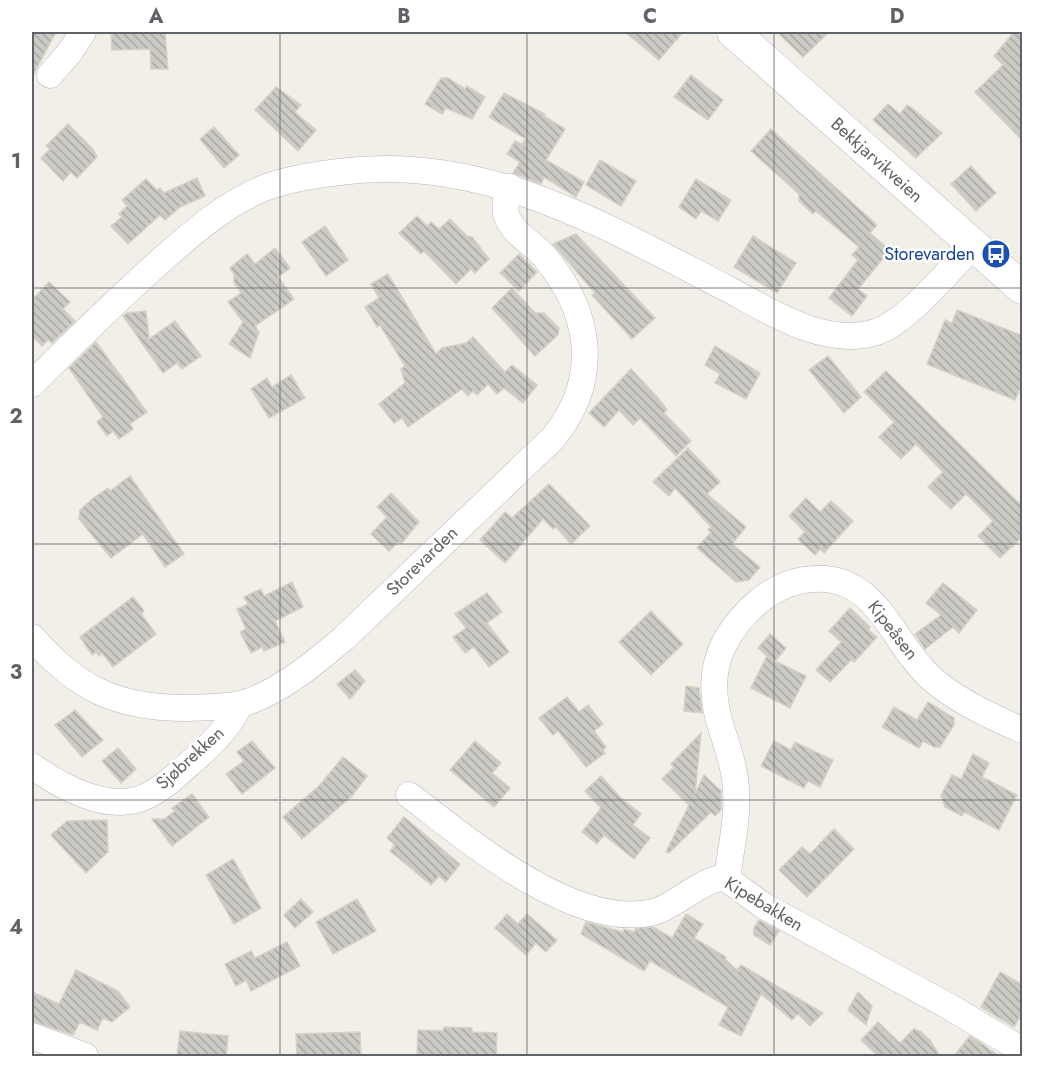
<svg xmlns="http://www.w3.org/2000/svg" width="1054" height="1088" font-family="Jost,sans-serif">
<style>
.building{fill:url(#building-back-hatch);stroke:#d6d1c6;stroke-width:1.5}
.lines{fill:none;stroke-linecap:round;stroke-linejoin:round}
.minor-casing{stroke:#b5b8bc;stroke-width:27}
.tertiary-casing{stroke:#b5b8bc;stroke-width:33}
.minor{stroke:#fff;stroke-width:26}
.tertiary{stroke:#fff;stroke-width:32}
.grid{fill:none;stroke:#5f6368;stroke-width:1.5;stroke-opacity:0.55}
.labels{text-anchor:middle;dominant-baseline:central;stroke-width:5;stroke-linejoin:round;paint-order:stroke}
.street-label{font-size:18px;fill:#5f6368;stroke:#fff}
.transit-label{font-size:18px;fill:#164399;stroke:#fff;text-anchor:end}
.neatline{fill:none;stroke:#5f6368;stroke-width:2}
.grid-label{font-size:20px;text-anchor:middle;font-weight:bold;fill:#5f6368}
</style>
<defs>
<pattern id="building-back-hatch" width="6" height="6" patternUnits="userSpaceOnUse" patternTransform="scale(1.5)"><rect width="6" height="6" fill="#cccac5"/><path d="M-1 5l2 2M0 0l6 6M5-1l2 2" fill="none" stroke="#a9a8a4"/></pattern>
</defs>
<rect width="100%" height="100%" fill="#f1efe8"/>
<g class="building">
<path d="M32,32H56L32,77Z"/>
<path d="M111,32H165L168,69H151L150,49L112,50Z"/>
<path d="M625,32H683L659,60Z"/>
<path d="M777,32H829L803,57Z"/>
<path d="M1014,32H1023V141L975,92L1003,65L994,56Z"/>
<path d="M691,75L723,100L708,120L674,97Z"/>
<path d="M441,78H448L465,89L467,86L485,97L472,119L446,108L442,114L425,104Z"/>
<path d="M276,87L301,105L295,112L316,130L298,151L255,110Z"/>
<path d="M504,93L545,114L544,116L565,129L546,160L584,182L576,197L544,177L541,184L513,173L520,162L507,154L515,141L529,148L522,144L526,139L489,117Z"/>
<path d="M888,104L900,114L907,105L912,108L942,133L916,158L873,120Z"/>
<path d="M68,124L92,148L97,157L77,178L71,172L63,181L41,158L50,149L46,146Z"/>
<path d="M214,127L239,155L224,168L200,139Z"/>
<path d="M771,129L877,225L870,233L890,250L858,289L867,296L852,316L829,298L858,260L852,255L859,247L816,211L813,214L799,201V194L751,151Z"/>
<path d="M600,160L636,181L621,206L586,185Z"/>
<path d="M971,166L996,193L976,211L951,184Z"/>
<path d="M197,178L205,196L180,207L165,220L160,215L128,244L111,226L122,217L119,214L127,206L122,200L146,179L157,190L160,188L164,193Z"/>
<path d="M696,179L731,200L718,221L701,211L696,219L679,207Z"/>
<path d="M417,216L427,226L431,222L439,229L450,219L467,236L472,237L489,259L475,273L471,269L456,284L424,251L421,254L399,233Z"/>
<path d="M325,226L348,260L326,276L302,242Z"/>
<path d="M576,234L655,318L632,339L592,295L595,293L553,244Z"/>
<path d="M753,236L796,263L777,293L734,267Z"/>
<path d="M275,248L290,268L278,277L294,299L255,326L259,332L250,358L229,344L243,322L228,302L241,293L234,282V274L230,268L247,254L255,264Z"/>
<path d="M519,254L537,272L519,291L500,273Z"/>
<path d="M388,274L436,354L442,348L466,343L473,337L505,372L512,365L537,385L523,403L504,388L497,394L488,384L477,395L473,391L468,396L462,389L408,427L402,418L394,423L379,404L405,383L401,369L405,366L380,325L377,327L365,307L379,298L371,284Z"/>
<path d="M49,282L70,302L63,309L75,321L52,343L48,340L42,346L32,336V300Z"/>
<path d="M512,288L535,313H544L559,328L558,335L535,356L492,308Z"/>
<path d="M957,310L1023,336V382L1015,400L927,364L945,320L952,323Z"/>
<path d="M146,311L149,339L175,321L201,356L182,369L177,363L163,373L123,316L127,313Z"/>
<path d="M96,342L147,412L130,424L133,429L119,439L113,431L107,436L97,422L103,417L69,368Z"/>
<path d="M715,346L760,373L746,399L715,383L720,374L705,365Z"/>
<path d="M828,356L861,397L844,413L809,370Z"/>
<path d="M631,369L659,399L667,410L664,413L691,441L676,456L640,418L633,425L619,410L604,427L589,413Z"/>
<path d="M886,371L1023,507V536L1000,558L978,536L993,521L966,494L951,509L928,487L943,472L916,444L901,459L879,437L894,422L864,392Z"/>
<path d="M291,375L305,398L269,418L251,389L267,378L272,387Z"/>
<path d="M688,448L720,482L707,494L746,527L732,544L760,567L749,580L736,582L697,548L711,532L708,530L711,527L675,488L669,496L653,482Z"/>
<path d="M130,476L184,554L165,567L143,534L111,558L79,519L80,510L92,499L108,488L110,491Z"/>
<path d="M549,484L590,526L571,544L556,527L553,529L543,519L505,563L480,540L505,512L512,518Z"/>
<path d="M391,493L419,522L401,544L398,542L389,551L371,534L387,517L377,507Z"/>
<path d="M806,498L820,512L831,501L853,521L824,553L820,549L815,555L798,539L805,532L789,516Z"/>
<path d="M292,582L303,607L275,621L285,642L264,651L262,647L251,653L240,632L246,629L237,609L248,604L244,597L261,589L264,596Z"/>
<path d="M943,583L977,610L959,633L953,627L925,649L915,634L941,615L926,603Z"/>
<path d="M487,593L502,612L487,623L509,652L489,667L474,647L465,653L453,637L466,628L455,614Z"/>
<path d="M133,597L144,611L141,614L156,634L113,667L102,653L99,656L96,652L92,655L80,637Z"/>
<path d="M850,608L870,627L868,630L877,637L854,662L851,660L830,682L816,670L841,642L829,631Z"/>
<path d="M651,611L683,644L651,675L619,642Z"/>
<path d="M770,634L786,648L775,661L806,676L790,708L751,688L767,656L769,658L758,648Z"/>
<path d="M355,670L365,681L350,699L337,684Z"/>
<path d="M686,686L699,688L702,713L684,711Z"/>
<path d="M567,697L579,712L588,705L603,724L594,731L606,747L603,750L605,753L586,767L558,731L553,735L539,718Z"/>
<path d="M928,702L954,718V725L940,747H934L923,741L919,748L882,727L894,707L917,720Z"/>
<path d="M75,710L103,740L82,757L55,725Z"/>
<path d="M701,733L695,794L704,775L721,791V810L715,816L711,812L669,853L666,852L689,805L662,779L674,767L671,764Z"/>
<path d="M252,741L275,768L242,794L226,774L244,761L237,752Z"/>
<path d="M475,741L501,763L492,773L510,788L494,807L450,770Z"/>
<path d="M774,741L791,750L795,742L833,760L820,787L808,781L804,788L761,766Z"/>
<path d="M118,748L136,769L121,783L102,761Z"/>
<path d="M973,754L989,763L982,777L1017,795L999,830L964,812L962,816L945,807L941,795L952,775L961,779Z"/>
<path d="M343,757L367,776L352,796L302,839L283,817L320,785Z"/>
<path d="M601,776L622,799L641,814L633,825L650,838L634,859L604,835L597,844L582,832L601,808L585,791Z"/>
<path d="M192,794L209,817L172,846L152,819H164L175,811L172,808Z"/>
<path d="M404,817L460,864L446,882L439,876L431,885L390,851L395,845L387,838Z"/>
<path d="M107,820L108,852L86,873L51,835L67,821Z"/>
<path d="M834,829L854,849L807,897L779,870L802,847L810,854Z"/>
<path d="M233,859L261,908L234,924L206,875Z"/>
<path d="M301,899L313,912L295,928L284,915Z"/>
<path d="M357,899L376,931L333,954L316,922Z"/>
<path d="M507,914L518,924L527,914L557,940L546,952L536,943L526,955L495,928Z"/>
<path d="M686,914L703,924L694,938L726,957L725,959L739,972L737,970L741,965L823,1013L810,1026L798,1014L792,1020L761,994L741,1036L719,1025L728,1007L650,961L644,971L581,934L586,922L623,932L624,929L634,932L636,928L653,927L672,938Z"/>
<path d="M759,920L779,931L770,945L754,935V928Z"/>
<path d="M287,942L300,966L251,991L246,980L236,986L225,964L251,951L255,958Z"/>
<path d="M76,970L118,991L130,1007L112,1022L103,1018L97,1030L80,1022L73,1035L32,1021V992L59,1004Z"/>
<path d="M1000,972L1023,985V1012L1014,1027L981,1007Z"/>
<path d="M858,992L872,1006L866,1025L848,1010Z"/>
<path d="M878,1022L900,1043L914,1029L921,1032L930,1040L940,1056H878L861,1040Z"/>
<path d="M444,1027L472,1028V1032L497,1033L496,1056H417L418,1030L443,1031Z"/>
<path d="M180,1031L228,1036L226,1056H177Z"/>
<path d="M360,1032L361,1056H297L296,1034Z"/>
<path d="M970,1036L984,1045L999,1056H954Z"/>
</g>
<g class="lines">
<g class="minor-casing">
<g id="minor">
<path d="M50,75L70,52L83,32"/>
<path d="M32,384C76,340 120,297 166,256C196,230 227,203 264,188C288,179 314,175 339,172C484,153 603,225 728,289C771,312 825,348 876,332C906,323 950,269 973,246"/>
<path d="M32,637C77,689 117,708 186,708C203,707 223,708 240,704C276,695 316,662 344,638L553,438C602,378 591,311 543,255C531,242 511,232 506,214C504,204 507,196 510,187"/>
<path d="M32,766C60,786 106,812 142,798C160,791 176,776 190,763C209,747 229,728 240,704"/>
<path d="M409,795C468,840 575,931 654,912C676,906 709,873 727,879L764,906L950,1007L1022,1050"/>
<path d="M727,879C731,846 740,812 735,779C730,740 710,717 715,673C719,644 737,620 759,601C774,589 793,580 813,579C878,574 892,644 932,679C959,702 990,716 1022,730"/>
<path d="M32,1036L85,1056"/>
</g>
</g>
<g class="tertiary-casing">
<path id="tertiary" d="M733,32L1022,288"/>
</g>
<use href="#minor" class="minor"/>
<use href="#tertiary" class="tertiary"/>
</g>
<path class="grid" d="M280,32V1056M527,32V1056M774,32V1056M32,288H1022M32,544H1022M32,800H1022"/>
<defs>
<g id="bus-disc" transform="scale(1.5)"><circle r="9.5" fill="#1a4fb4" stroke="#fff"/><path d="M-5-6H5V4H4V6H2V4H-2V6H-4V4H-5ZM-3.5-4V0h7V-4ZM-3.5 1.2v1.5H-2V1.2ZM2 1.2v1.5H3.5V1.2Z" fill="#fff"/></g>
</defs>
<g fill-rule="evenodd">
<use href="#bus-disc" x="996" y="254"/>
</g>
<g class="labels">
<g class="street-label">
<text transform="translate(877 160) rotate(42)">Bekkjarvikveien</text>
<text transform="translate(422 561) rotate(-44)">Storevarden</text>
<text transform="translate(893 630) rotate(52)">Kipeåsen</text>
<text transform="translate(190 758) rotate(-42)">Sjøbrekken</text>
<text transform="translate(764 904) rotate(31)">Kipebakken</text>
</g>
<g class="transit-label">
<text x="975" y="254">Storevarden</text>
</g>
</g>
<rect width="1054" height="1088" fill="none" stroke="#ffffff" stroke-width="66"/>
<rect x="33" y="33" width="988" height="1022" class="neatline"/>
<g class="grid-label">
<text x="156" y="23">A</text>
<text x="404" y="23">B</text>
<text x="650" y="23">C</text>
<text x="897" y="23">D</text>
<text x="16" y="168">1</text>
<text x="16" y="423">2</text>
<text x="16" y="679">3</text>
<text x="16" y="934">4</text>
</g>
</svg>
